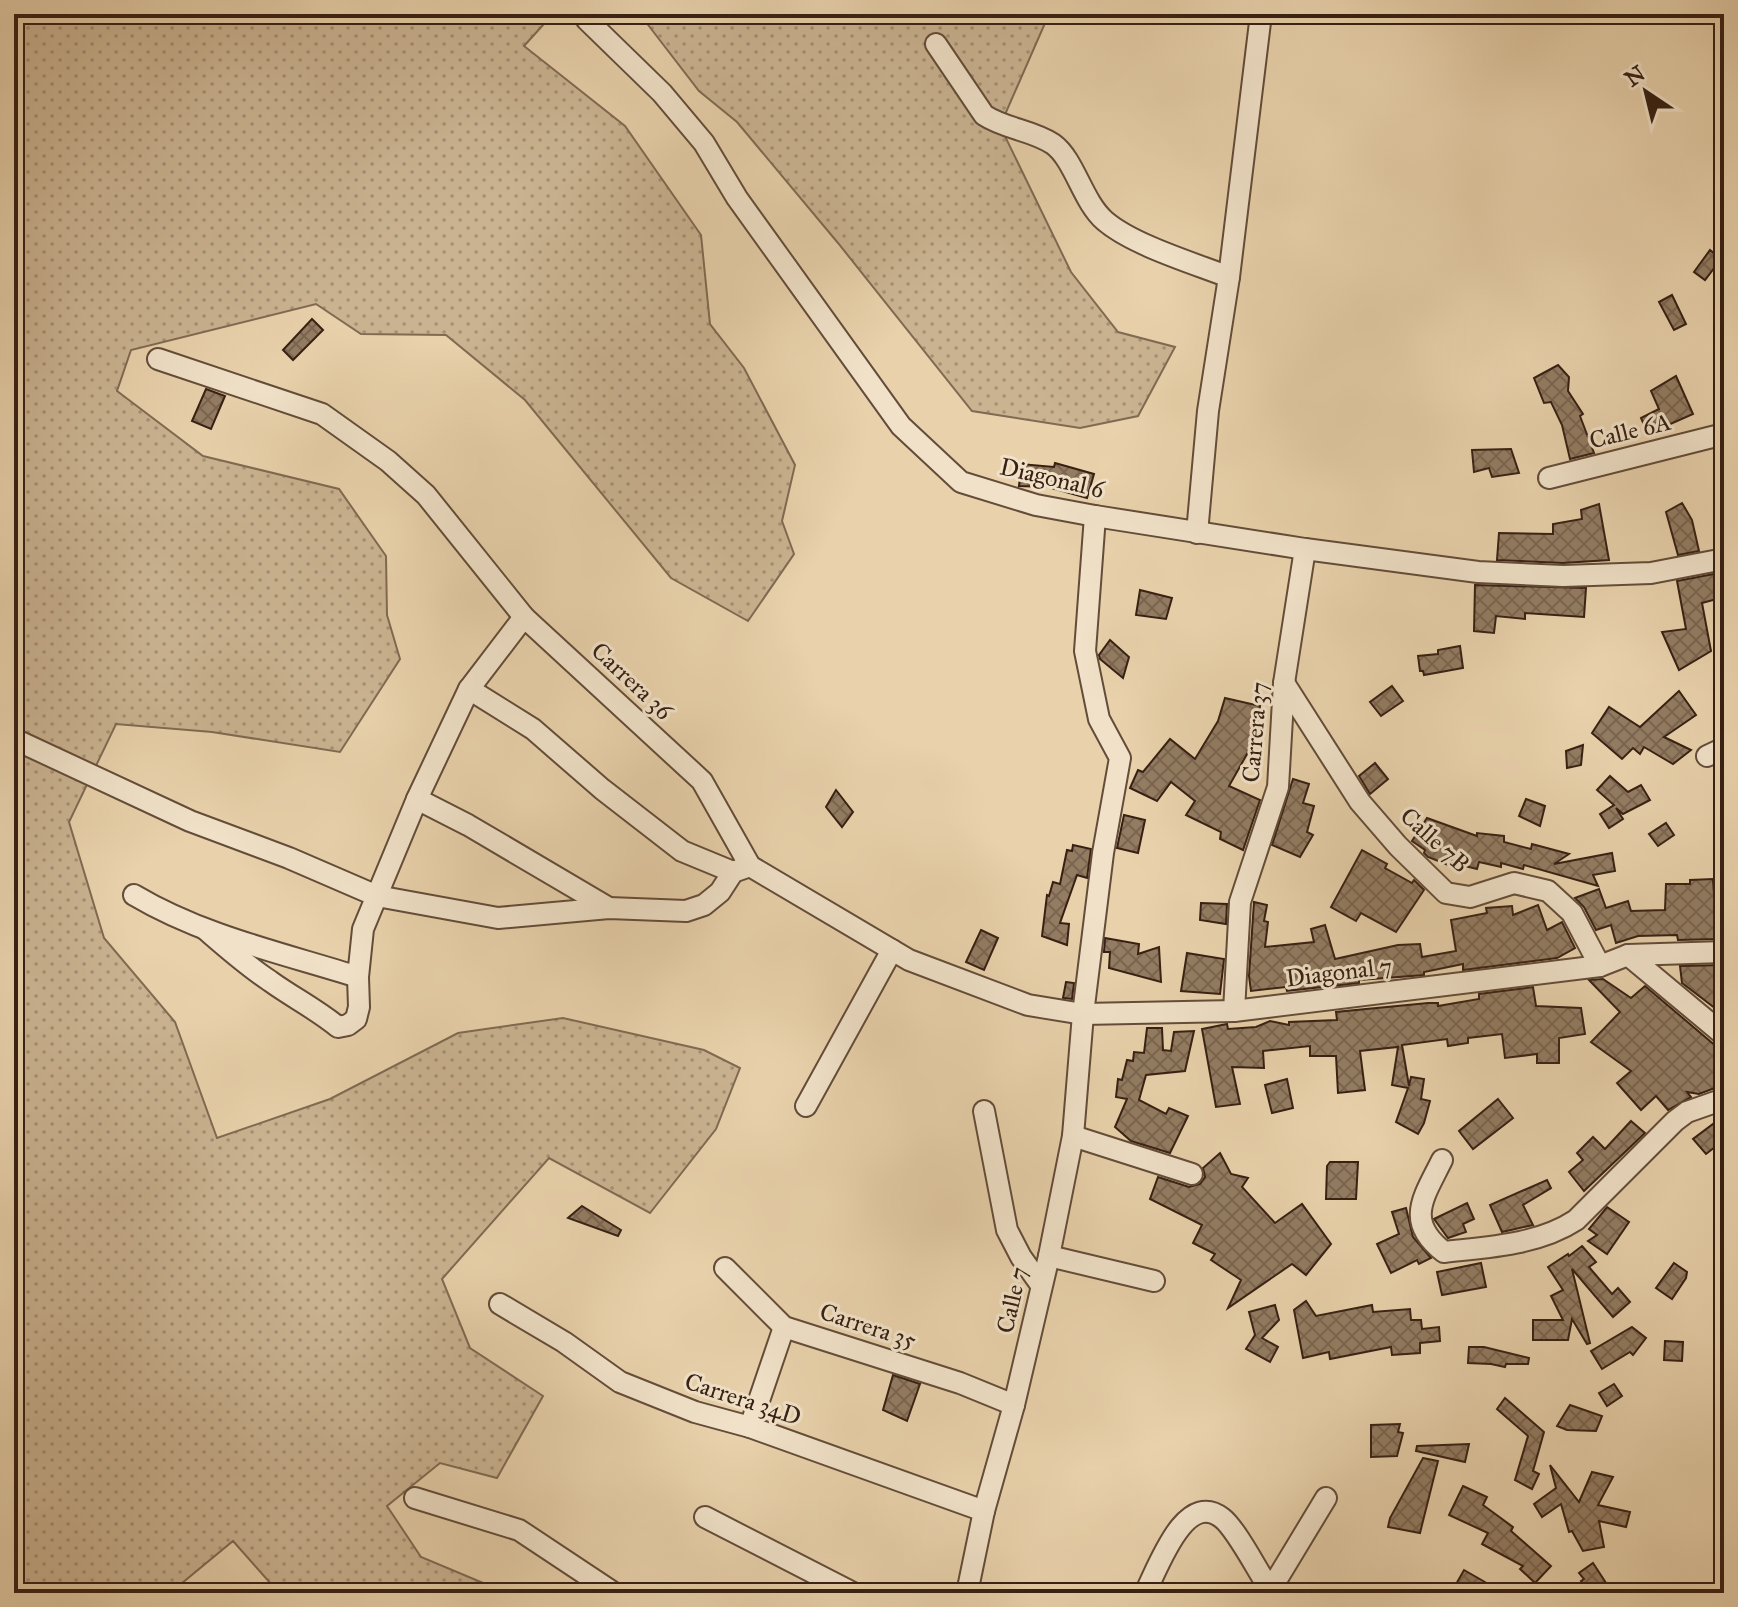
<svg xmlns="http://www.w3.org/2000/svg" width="1738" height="1607" font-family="'IM FELL Great Primer',serif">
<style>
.grass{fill:url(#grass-dots);stroke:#806a52;stroke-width:2}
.building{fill:url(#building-cross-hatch);stroke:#372013;stroke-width:2}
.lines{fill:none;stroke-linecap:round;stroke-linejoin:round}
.minor-casing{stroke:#634c39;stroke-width:24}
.minor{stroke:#f0e1c8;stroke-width:20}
.labels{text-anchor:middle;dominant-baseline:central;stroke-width:6;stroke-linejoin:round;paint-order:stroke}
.street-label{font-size:24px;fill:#372013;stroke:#f0e1c8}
</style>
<defs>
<pattern id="grass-dots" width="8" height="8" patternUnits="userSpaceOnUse" patternTransform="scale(2)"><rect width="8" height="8" fill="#cab391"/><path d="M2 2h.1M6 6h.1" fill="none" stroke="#a59175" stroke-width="1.8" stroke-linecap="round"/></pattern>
<pattern id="building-cross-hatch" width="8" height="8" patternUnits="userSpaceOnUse" patternTransform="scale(2)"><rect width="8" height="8" fill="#937c62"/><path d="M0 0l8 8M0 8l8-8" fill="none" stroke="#796550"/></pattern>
</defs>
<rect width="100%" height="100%" fill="#e8d1ab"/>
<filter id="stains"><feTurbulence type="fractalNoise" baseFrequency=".0025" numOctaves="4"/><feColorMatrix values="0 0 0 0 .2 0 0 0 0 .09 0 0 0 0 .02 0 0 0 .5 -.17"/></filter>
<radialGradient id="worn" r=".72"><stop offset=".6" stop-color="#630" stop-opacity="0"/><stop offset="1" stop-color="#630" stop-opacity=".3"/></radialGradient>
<g class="grass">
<path d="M14,14H553L524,46L625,126L701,235L710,324L744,368L795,465L782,521L794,554L748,621L671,578L525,400L446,335L361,334L316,304L131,350L117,391L203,456L339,489L386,556L387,615L400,659L340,752L212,732L116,724L69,822L104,938L175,1022L217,1138L330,1099L458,1033L563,1018L704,1050L740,1068L716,1129L650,1213L549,1158L442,1279L470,1348L543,1396L497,1478L440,1463L387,1506L421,1557L507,1593H279L233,1541L170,1593H14Z"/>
<path d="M632,14H1049L1000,126L1071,272L1118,332L1175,347L1138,416L1080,428L972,411L838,243L737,122L699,91L642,17Z"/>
</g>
<g class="building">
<path d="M1710,250L1721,259L1705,280L1694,272Z"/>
<path d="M1672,295L1686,324L1674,330L1659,302Z"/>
<path d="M312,319L323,330L293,360L283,350Z"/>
<path d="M1558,365L1569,377L1568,391L1583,414L1580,416L1594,453L1570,459L1562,425L1551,402L1544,403L1534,378Z"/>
<path d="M1676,376L1693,414L1648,434L1641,418L1659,409L1651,391Z"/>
<path d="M206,389L225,396L211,429L192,421Z"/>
<path d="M1511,449L1519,473L1492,477L1489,468L1474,472L1472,450Z"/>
<path d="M1055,463L1094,474L1087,498L1048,487L1019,486L1021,464L1054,467Z"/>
<path d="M1682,503L1692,520L1699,551L1678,555L1666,512Z"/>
<path d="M1599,504L1609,560L1563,563L1497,560L1499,533L1553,534V524L1582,519L1581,510Z"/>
<path d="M1724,572V597L1702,603L1711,651L1679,670L1662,632L1686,629L1677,581Z"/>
<path d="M1475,585L1586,588L1584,617L1525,613V619L1496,616L1494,633L1474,631Z"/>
<path d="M1140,590L1172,598L1166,619L1136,615Z"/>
<path d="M1110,640L1129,657L1123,678L1100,659L1099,655Z"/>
<path d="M1460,646L1463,668L1424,675L1423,671H1420L1418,656L1438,654V650Z"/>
<path d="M1392,686L1403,701L1381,716L1370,702Z"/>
<path d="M1679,691L1696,715L1664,737L1691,750L1673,764L1644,747L1640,754L1633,748L1622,759L1592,733L1609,707L1640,727Z"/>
<path d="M1225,698L1260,706L1254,747H1251L1229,786L1260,800L1243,850L1220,839L1221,832L1186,815L1195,801L1171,782L1157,801L1130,788L1138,770L1143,772L1170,739L1195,759L1218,721Z"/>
<path d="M1583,745L1581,765L1567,768L1566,751Z"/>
<path d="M1375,763L1388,779L1370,794L1359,776Z"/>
<path d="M1610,776L1628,792L1641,785L1650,800L1623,814L1616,808L1623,819L1609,828L1600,814L1614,805L1597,790Z"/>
<path d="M1293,779L1309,784L1303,803L1314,806L1307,832L1313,835L1300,857L1272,845Z"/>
<path d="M836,790L853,812L842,827L826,807Z"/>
<path d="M1526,799L1545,806L1540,826L1519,816Z"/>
<path d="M1124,815L1145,820L1138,853L1117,848Z"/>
<path d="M1427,818L1477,836V833L1504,836V842L1531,849L1532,844L1569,854L1554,864L1612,853L1615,871L1593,875L1598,886L1524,865L1523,869L1501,863V867L1479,862L1477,869L1465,866L1463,871L1428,857L1424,853L1425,850L1412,841Z"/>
<path d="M1666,823L1674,835L1658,846L1649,834Z"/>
<path d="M1073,845L1091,849L1087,878L1077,875L1060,923L1069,924L1067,945L1042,936L1047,895L1049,896L1053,882L1060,884L1067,850L1072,851Z"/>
<path d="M1362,850L1387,864L1385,868L1412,883L1414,880L1424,890L1396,932L1361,913L1356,921L1331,907Z"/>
<path d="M1713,879L1717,939L1678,940L1677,935L1638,936L1616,943L1611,925L1596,930L1584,907L1575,898L1599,889L1606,908L1628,901L1631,911L1665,910L1666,884H1690V880Z"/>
<path d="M1254,902L1267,905L1264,921L1268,922L1265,947L1314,942L1311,929L1325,925L1335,959L1398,945L1420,944L1422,957L1456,951L1451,920L1487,913L1486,908L1512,906L1513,915L1538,905L1547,930L1562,922L1575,948L1557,958L1463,970V964L1424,972V975L1359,980V983L1287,991L1286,987L1251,991L1249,976Z"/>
<path d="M1201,903L1227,904L1226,924L1200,920Z"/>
<path d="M981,930L998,938L984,970L966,962Z"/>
<path d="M1105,938L1139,944L1138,954L1159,947L1161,982L1109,968L1110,952H1104Z"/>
<path d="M1187,953L1224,959L1220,994L1181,991Z"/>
<path d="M1724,965V1015L1682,983L1680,966Z"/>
<path d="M1603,979L1631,998L1645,986L1724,1053V1080L1715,1088L1699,1094L1687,1092L1691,1097L1668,1110L1656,1096L1641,1110L1617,1083L1631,1071L1591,1042L1620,1012L1589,980Z"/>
<path d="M1066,982L1074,983L1072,999L1063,998Z"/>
<path d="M1533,987L1536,1006L1581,1008L1585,1034L1559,1038V1063H1537V1054L1505,1058L1502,1034L1468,1038V1043L1448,1046L1447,1039L1402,1045L1409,1086L1411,1077L1424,1079L1421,1099L1430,1101L1424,1123L1418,1134L1396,1122L1408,1088L1392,1085L1398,1047L1360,1051L1365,1090L1338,1093L1336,1056H1310V1046L1263,1051L1264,1068L1232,1067L1240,1104L1216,1107L1202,1029L1227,1024L1228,1029L1256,1027L1270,1021L1289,1025V1022L1337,1020L1336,1012L1428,1003H1438V1006L1479,999V994Z"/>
<path d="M1147,1028H1162L1163,1050L1171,1051L1174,1032L1194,1031L1185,1071L1146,1075L1139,1100L1166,1114L1169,1108L1188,1116L1170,1153L1131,1141L1115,1127L1127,1099L1116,1097L1118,1079L1122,1080L1127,1060L1133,1061L1134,1052L1144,1053Z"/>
<path d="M1287,1079L1293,1108L1272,1113L1265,1085Z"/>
<path d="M1498,1099L1513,1118L1473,1149L1459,1131Z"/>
<path d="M1631,1121L1645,1133L1584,1191L1569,1172L1583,1160L1577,1153L1593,1137L1605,1149Z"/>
<path d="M1713,1124L1724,1140L1706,1154L1693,1139Z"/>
<path d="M1220,1153L1231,1174L1248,1178L1242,1187L1275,1223L1302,1204L1331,1244L1306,1275L1292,1264L1228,1308L1241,1280L1211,1260L1215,1254L1193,1243L1202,1225L1150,1199L1158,1177L1189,1187L1200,1184L1205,1177L1203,1168Z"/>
<path d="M1330,1162H1358L1356,1199H1326L1327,1166Z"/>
<path d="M1547,1180L1551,1188L1523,1205L1533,1225L1502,1232L1490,1205Z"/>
<path d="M1467,1203L1474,1219L1463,1224L1466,1232L1448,1238L1434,1219Z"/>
<path d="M582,1206L621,1230L618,1236L568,1218Z"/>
<path d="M1607,1207L1629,1222L1607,1254L1588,1241L1597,1235L1589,1229Z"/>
<path d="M1406,1208L1413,1237L1431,1258L1419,1264L1417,1260L1391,1273L1377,1244L1399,1234L1392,1212Z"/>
<path d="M1582,1246L1596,1262L1589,1267L1612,1294L1618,1288L1630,1302L1613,1317L1572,1269L1590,1343L1587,1344L1572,1319L1568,1340H1533V1320H1563L1551,1296L1563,1290L1548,1267L1568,1254L1569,1256Z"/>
<path d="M1481,1263L1486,1287L1442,1295L1437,1272Z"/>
<path d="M1674,1263L1687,1272L1686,1278L1672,1299L1656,1288Z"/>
<path d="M1306,1301L1316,1316L1372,1305L1373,1312L1410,1309L1411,1320H1421L1422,1329L1439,1327L1440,1341L1420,1343V1353L1392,1355L1391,1347L1330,1359L1329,1352L1303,1358L1294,1310Z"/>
<path d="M1275,1305L1279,1320L1262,1338L1278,1347L1270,1362L1246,1349L1255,1335L1249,1312Z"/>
<path d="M1632,1327L1646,1338L1633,1355L1630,1352L1602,1369L1591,1351Z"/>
<path d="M1665,1341L1683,1342L1682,1361L1664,1360Z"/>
<path d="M1469,1347H1484L1529,1358L1528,1364H1506L1505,1367L1491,1364L1468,1363Z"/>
<path d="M893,1375L920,1384L907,1421L883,1410Z"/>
<path d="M1614,1384L1622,1396L1607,1406L1599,1393Z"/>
<path d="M1505,1398L1544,1432L1533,1471L1539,1474L1532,1489L1515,1480L1528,1436L1497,1409Z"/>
<path d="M1570,1405L1602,1416L1596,1431L1567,1430L1557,1426Z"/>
<path d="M1400,1424L1398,1432L1403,1433L1397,1456L1371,1457V1425Z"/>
<path d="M1469,1444L1465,1462L1416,1451L1417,1446Z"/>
<path d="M1423,1458L1438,1461L1420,1533L1388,1527L1390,1518Z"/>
<path d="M1550,1465L1579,1502L1592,1472L1613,1477L1598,1505L1630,1512L1626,1527L1599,1521L1604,1547L1583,1551L1572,1531L1569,1532L1561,1504L1542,1517L1534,1504L1556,1488Z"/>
<path d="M1463,1486L1487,1497L1483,1505L1513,1527L1511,1531L1551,1566L1535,1583L1520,1569L1523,1566L1482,1544L1488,1533L1449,1515Z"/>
<path d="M1593,1563L1606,1583L1589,1593L1581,1581L1584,1579L1579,1573Z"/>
<path d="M1464,1570L1504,1593H1451Z"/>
</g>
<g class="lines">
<g class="minor-casing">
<g id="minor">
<path d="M587,20L662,93L704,143L737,198L901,426L961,482L1036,505L1095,516L1305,549L1478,572L1563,576L1651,573L1724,559"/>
<path d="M936,44L984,115C1005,129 1032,130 1053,144C1075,160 1082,201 1105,221C1133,245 1193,263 1229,277"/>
<path d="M158,359L322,414L388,461L426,495L524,617L702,781L750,866L909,960L1028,1005L1083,1014L1234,1011L1600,966L1628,955L1724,952"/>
<path d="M1549,478L1724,434"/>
<path d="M1197,533L1208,411L1229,277L1261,14"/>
<path d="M1284,683L1360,802L1398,846L1446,893L1470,897L1514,883L1548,891L1572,913L1600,966"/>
<path d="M469,689L533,729L602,789L682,851L733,872"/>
<path d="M14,739L190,821L289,858L377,896L498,918L609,908L686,911L704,905L720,892L733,872L750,866"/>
<path d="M1707,756L1724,748"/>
<path d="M417,799L468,825L609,908"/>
<path d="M134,895C203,936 282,953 358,977"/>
<path d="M206,930C227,948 247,966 270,981C292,997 316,1009 338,1027L348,1025L356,1019L359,1007L358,977L363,929L417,799L469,689L524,617"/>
<path d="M1628,955L1724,1035"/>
<path d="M1234,1011L1240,902L1278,787L1284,683L1305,549"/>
<path d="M806,1106L892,950"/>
<path d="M984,1111L1007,1230L1021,1257L1041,1285"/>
<path d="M1073,1136L1192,1174"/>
<path d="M1442,1160C1424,1197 1404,1221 1444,1252C1488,1247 1538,1245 1576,1220L1675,1121L1687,1112L1724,1099"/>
<path d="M1049,1256L1154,1281"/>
<path d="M725,1268L784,1327L960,1383L1014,1405"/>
<path d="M500,1304L564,1342L620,1382L695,1412L750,1427L984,1511"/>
<path d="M750,1427L784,1327"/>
<path d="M415,1498L519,1530L614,1593"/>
<path d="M705,1517L853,1593"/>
<path d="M967,1593L984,1511L1014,1405L1049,1256L1073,1136L1083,1014L1103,853L1120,758L1099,719L1085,651L1095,516"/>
<path d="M1145,1593C1158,1568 1185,1489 1222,1518C1235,1528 1254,1564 1264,1580L1271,1584L1277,1579L1326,1498"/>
</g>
</g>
<use href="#minor" class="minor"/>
</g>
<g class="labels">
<g class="street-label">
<text transform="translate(1630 431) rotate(-14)">Calle 6A</text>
<text transform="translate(1052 478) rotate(13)">Diagonal 6</text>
<text transform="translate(632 681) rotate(43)">Carrera 36</text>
<text transform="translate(1255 732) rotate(-85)">Carrera 37</text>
<text transform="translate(1435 840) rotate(42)">Calle 7B</text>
<text transform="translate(1339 972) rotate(-7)">Diagonal 7</text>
<text transform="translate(1012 1300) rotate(-77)">Calle 7</text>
<text transform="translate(868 1326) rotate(18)">Carrera 35</text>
<text transform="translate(743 1399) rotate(18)">Carrera 34D</text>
</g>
</g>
<rect width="1738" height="1607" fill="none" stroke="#e8d1ab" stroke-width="48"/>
<rect x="16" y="16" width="1706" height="1575" fill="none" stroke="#372013" stroke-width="4"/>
<rect x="24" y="24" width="1690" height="1559" fill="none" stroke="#372013" stroke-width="2"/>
<g transform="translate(1646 92) rotate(325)" stroke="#f0e1c8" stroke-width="6" paint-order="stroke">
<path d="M0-6L14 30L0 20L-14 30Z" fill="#372013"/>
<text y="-12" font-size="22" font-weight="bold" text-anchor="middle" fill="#372013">N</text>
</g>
<rect width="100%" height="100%" filter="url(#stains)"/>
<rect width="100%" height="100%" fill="url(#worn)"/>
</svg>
